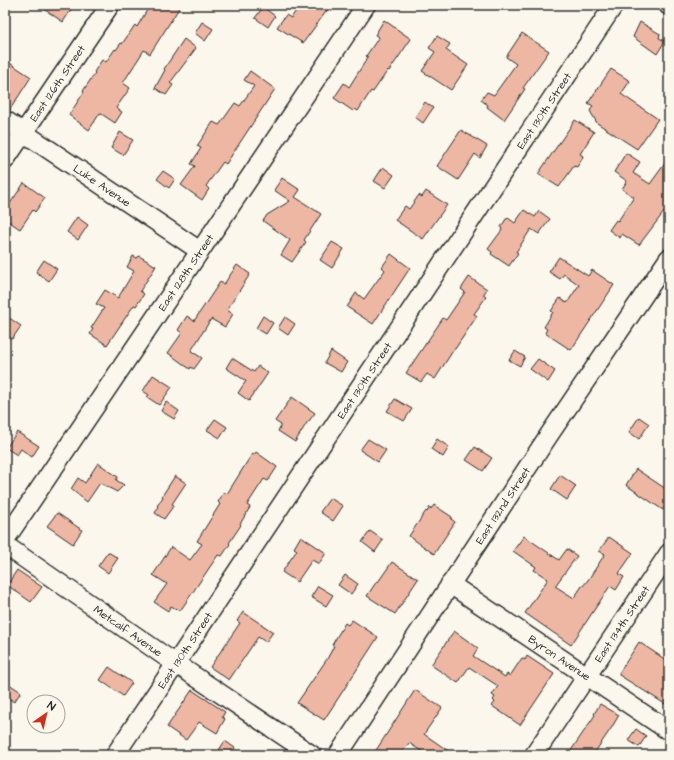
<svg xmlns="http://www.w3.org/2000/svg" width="674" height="760" font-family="'Architects Daughter',sans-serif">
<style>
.building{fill:#eeb7a4;stroke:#2b2b2b}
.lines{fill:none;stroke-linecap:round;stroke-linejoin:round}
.minor-casing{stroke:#2b2b2b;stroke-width:21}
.minor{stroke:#fbf7ec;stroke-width:18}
.labels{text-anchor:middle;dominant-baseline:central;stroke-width:3.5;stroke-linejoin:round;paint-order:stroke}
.street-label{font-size:11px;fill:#2b2b2b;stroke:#fbf7ec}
</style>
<rect width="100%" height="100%" fill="#fbf7ec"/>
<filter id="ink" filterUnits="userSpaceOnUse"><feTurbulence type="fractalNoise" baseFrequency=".025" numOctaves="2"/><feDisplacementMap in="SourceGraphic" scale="8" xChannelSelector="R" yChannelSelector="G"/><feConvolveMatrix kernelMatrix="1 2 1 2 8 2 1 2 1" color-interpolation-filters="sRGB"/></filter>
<g filter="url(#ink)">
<g class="building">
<path d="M38,5H74L63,22Z"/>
<path d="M150,5H181L150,54L144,50L123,83L130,88L116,108L122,112L115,123L100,113L89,130L69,115L84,92L83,91L95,73L94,72L102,60L106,62L115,49L116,50L121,43L122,44L135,25L137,27Z"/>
<path d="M300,5H331L303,43L277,27L286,15L291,18Z"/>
<path d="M263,7L275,16L268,27L255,18Z"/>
<path d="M384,20L411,39L389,71L388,70L373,92L371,91L358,111L355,109L353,111L334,98L344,83L349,87L368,57L366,56L379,37L375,35Z"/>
<path d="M202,22L213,29L205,41L195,33Z"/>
<path d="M640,22L660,34L659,38L665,41L657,54L633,37Z"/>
<path d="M522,33L549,51L523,88L525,89L504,120L487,107L488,105L481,100L487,92L494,95L516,64L506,57Z"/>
<path d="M437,36L450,44L446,50L468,65L451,90L422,71L435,52L429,48Z"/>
<path d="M184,39L196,48L170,83L173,85L166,95L155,88L165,70L164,69Z"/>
<path d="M5,60L31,77L9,111L5,110Z"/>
<path d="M611,69L630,81L621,94L658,119L637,149L597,123L590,111L593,106L588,103Z"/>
<path d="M250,71L275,89L226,164L223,162L206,186L209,189L202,200L181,185L195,166L191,164L201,148L197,146L213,122L219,125L220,124L235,103L240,106L254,86L244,80Z"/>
<path d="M425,102L433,108L423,123L415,117Z"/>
<path d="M575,120L594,132L580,154L583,156L582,159L577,167L574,166L559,187L538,174Z"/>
<path d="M461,130L487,146L480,158L475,154L458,180L437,166Z"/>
<path d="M120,132L133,140L123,155L111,148Z"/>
<path d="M626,153L640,162L633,173L650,184L669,158V208L665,213L664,212L639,245L622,234L620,238L609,230L616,220L618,221L634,197L622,189L627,181L614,172Z"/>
<path d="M383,167L394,175L385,188L374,181Z"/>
<path d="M163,171L175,179L169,188L157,179Z"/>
<path d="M282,178L300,190L295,197L321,214L304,240L306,242L292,262L281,255L290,240L263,221L267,215L290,201L274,190Z"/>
<path d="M24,183L45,198L35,212L33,210L20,229L5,219V211Z"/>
<path d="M426,191L447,205L423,239L395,220L405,206L409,209L419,195L422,197Z"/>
<path d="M524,210L535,217L539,211L550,219L539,234L531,229L516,252L518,253L509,266L491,254L492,252L488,249L502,230L501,227L506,219H507L508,218L515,223Z"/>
<path d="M77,217L88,225L78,240L67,232Z"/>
<path d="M332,242L344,249L332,268L320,260Z"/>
<path d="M391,254L410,268L373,324L347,307L356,293L364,299L385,270L382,267Z"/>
<path d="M133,256L137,258L139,256L156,266L140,291L144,294L136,306L134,305L107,345L90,334L93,329L91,328L104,308L96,304L105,290L118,298L134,271L127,267Z"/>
<path d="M559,257L588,276L592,270L614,285L571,350L545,333L547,329L544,327L553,312L551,311L560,298L567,303L579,285L564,274L560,279L549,272Z"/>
<path d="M44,260L57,269L49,281L36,272Z"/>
<path d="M237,265L250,274L227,310L233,314L225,327L211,319L191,351L202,358L194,369L191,367L190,369L168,353L182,333L178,330L187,316L194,321L220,282L224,284Z"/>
<path d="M469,277L487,289L483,295L486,297L474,314L477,316L455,349H454L435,379L427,374L421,382L406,373L443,318L446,320L465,292L461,289Z"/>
<path d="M5,315L21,326L12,339L5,334Z"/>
<path d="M263,316L273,323L266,334L256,328Z"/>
<path d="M285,317L295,324L288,335L278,328Z"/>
<path d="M331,351L347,362L341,372L325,363V362Z"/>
<path d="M515,351L525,357L520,366L509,360Z"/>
<path d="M232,358L254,372L258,366L268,373L249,401L238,393L246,381L226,368Z"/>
<path d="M538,359L555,371L548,382L530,369Z"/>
<path d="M153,375L172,387L159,405L147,397L149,395L143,391Z"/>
<path d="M292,397L315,413L309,421H308L295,442L278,431L281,425L275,421Z"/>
<path d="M395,399L412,409L404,421L387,411Z"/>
<path d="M166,402L179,411L174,419L161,411Z"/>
<path d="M639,417L649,424L639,439L629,432Z"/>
<path d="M215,419L227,427L220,438L207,430Z"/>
<path d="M17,432L39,446L32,457L21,449L17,455L6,448Z"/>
<path d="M368,439L386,450L378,462L360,450Z"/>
<path d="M437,439L449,447L443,457L431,449Z"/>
<path d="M475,447L492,458L483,471L466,460Z"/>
<path d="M256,452L277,467L268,481L264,479L247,505L250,507L249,509L240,524L241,525L229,543L230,544L222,556L218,555L180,611L171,606L168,611L154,602L167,584L153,575L171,547L190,560L202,544L197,541L220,504L218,502L224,492L227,494L252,454L254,455Z"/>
<path d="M98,463L118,477L116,480L124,485L117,492L100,483L87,502L71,489L78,478L85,483Z"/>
<path d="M636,469L669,491V500L663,510L626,485Z"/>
<path d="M560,475L576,486L567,500L551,489Z"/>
<path d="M175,476L186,483L172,504L174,505L164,519L155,513L158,507L157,506L163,497L162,496Z"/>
<path d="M330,498L343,506L333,521L320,512Z"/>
<path d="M434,505L452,517L451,519L455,522L434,554L409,536L426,511L427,512L430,507L431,509Z"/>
<path d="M57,513L82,530L73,544L47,526Z"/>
<path d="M370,531L383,540L375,552L362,542Z"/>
<path d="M301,536L326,553L319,564L312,560L297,582L282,572L297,550L294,548Z"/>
<path d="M524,536L559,560L567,549L577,556L555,586L574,598L582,586H583L588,580L605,554L599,551L609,537L633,553L620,572L619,574L624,577L616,590L610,586L571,645L525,613L548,579L534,570L536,567L513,551Z"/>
<path d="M108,552L118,558L108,573L98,566Z"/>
<path d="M392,562L418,579L395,614L367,596L377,581L378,582Z"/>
<path d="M17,570L42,587L31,602L7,585Z"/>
<path d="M345,575L358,584L351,594L338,585Z"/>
<path d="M318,586L333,595L326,606L311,597Z"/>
<path d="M243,612L273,632L266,642L258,637L229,680L210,667L240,623L237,621Z"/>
<path d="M352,620L378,637L324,720L297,703L327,659L334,646L332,645L345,623L348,625Z"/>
<path d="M454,631L478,648L473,656L505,677L507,674L510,676L522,658L525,660L527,656L554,674L520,725L492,706L495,702L493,700L495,697L492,695L498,686L469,667L458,683L431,665Z"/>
<path d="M639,642L669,662V698L665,704L619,675V673Z"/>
<path d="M109,667L132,683L123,696L100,680Z"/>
<path d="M9,684L21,692L14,702L5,696V690Z"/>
<path d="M192,690L225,712L222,717L225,719L217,733L199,722L186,740L167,727Z"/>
<path d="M415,690L442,708L424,734L454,755H427L409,743L400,755H373Z"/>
<path d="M600,704L619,715L612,727L593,755H568L595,715L594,714Z"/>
<path d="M636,729L646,736L639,747L628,740Z"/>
<path d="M225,741L235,748L230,755H226L219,750Z"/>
</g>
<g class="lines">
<g class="minor-casing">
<g id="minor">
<path d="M668,5L669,6"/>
<path id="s1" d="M5,120L200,251"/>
<path id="s2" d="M5,160L110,5"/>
<path id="s3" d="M5,540L366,5"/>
<path id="s4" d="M5,545L163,655L312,755"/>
<path id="s5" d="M450,584L669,731"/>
<path id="s6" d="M115,755L614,5"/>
<path id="s7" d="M338,755L549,435L669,258"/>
<path id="s8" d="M534,755L669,553"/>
</g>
</g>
<use href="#minor" class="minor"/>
</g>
</g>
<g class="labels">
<g class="street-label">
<text stroke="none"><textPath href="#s2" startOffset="93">East 126th Street</textPath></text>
<text stroke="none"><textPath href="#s6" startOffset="774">East 130th Street</textPath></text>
<text stroke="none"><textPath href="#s1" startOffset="117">Luke Avenue</textPath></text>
<text stroke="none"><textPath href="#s3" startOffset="323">East 128th Street</textPath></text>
<text stroke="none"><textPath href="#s6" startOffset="450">East 130th Street</textPath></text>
<text stroke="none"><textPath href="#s7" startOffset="299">East 132nd Street</textPath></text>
<text stroke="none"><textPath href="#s8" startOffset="158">East 134th Street</textPath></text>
<text stroke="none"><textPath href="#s4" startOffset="150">Metcalf Avenue</textPath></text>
<text stroke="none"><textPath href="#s6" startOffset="126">East 130th Street</textPath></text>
<text stroke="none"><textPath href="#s5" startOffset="132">Byron Avenue</textPath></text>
</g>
</g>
<rect width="674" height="760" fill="none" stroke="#fbf7ec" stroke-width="20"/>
<rect x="10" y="10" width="654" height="740" fill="none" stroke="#2b2b2b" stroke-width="1.5" filter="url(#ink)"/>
<g transform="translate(46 714) rotate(34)"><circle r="19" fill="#fbf7ec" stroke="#a8a59f"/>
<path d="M0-3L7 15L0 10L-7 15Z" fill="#c8321e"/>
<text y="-6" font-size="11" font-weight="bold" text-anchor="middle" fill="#2b2b2b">N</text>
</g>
</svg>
